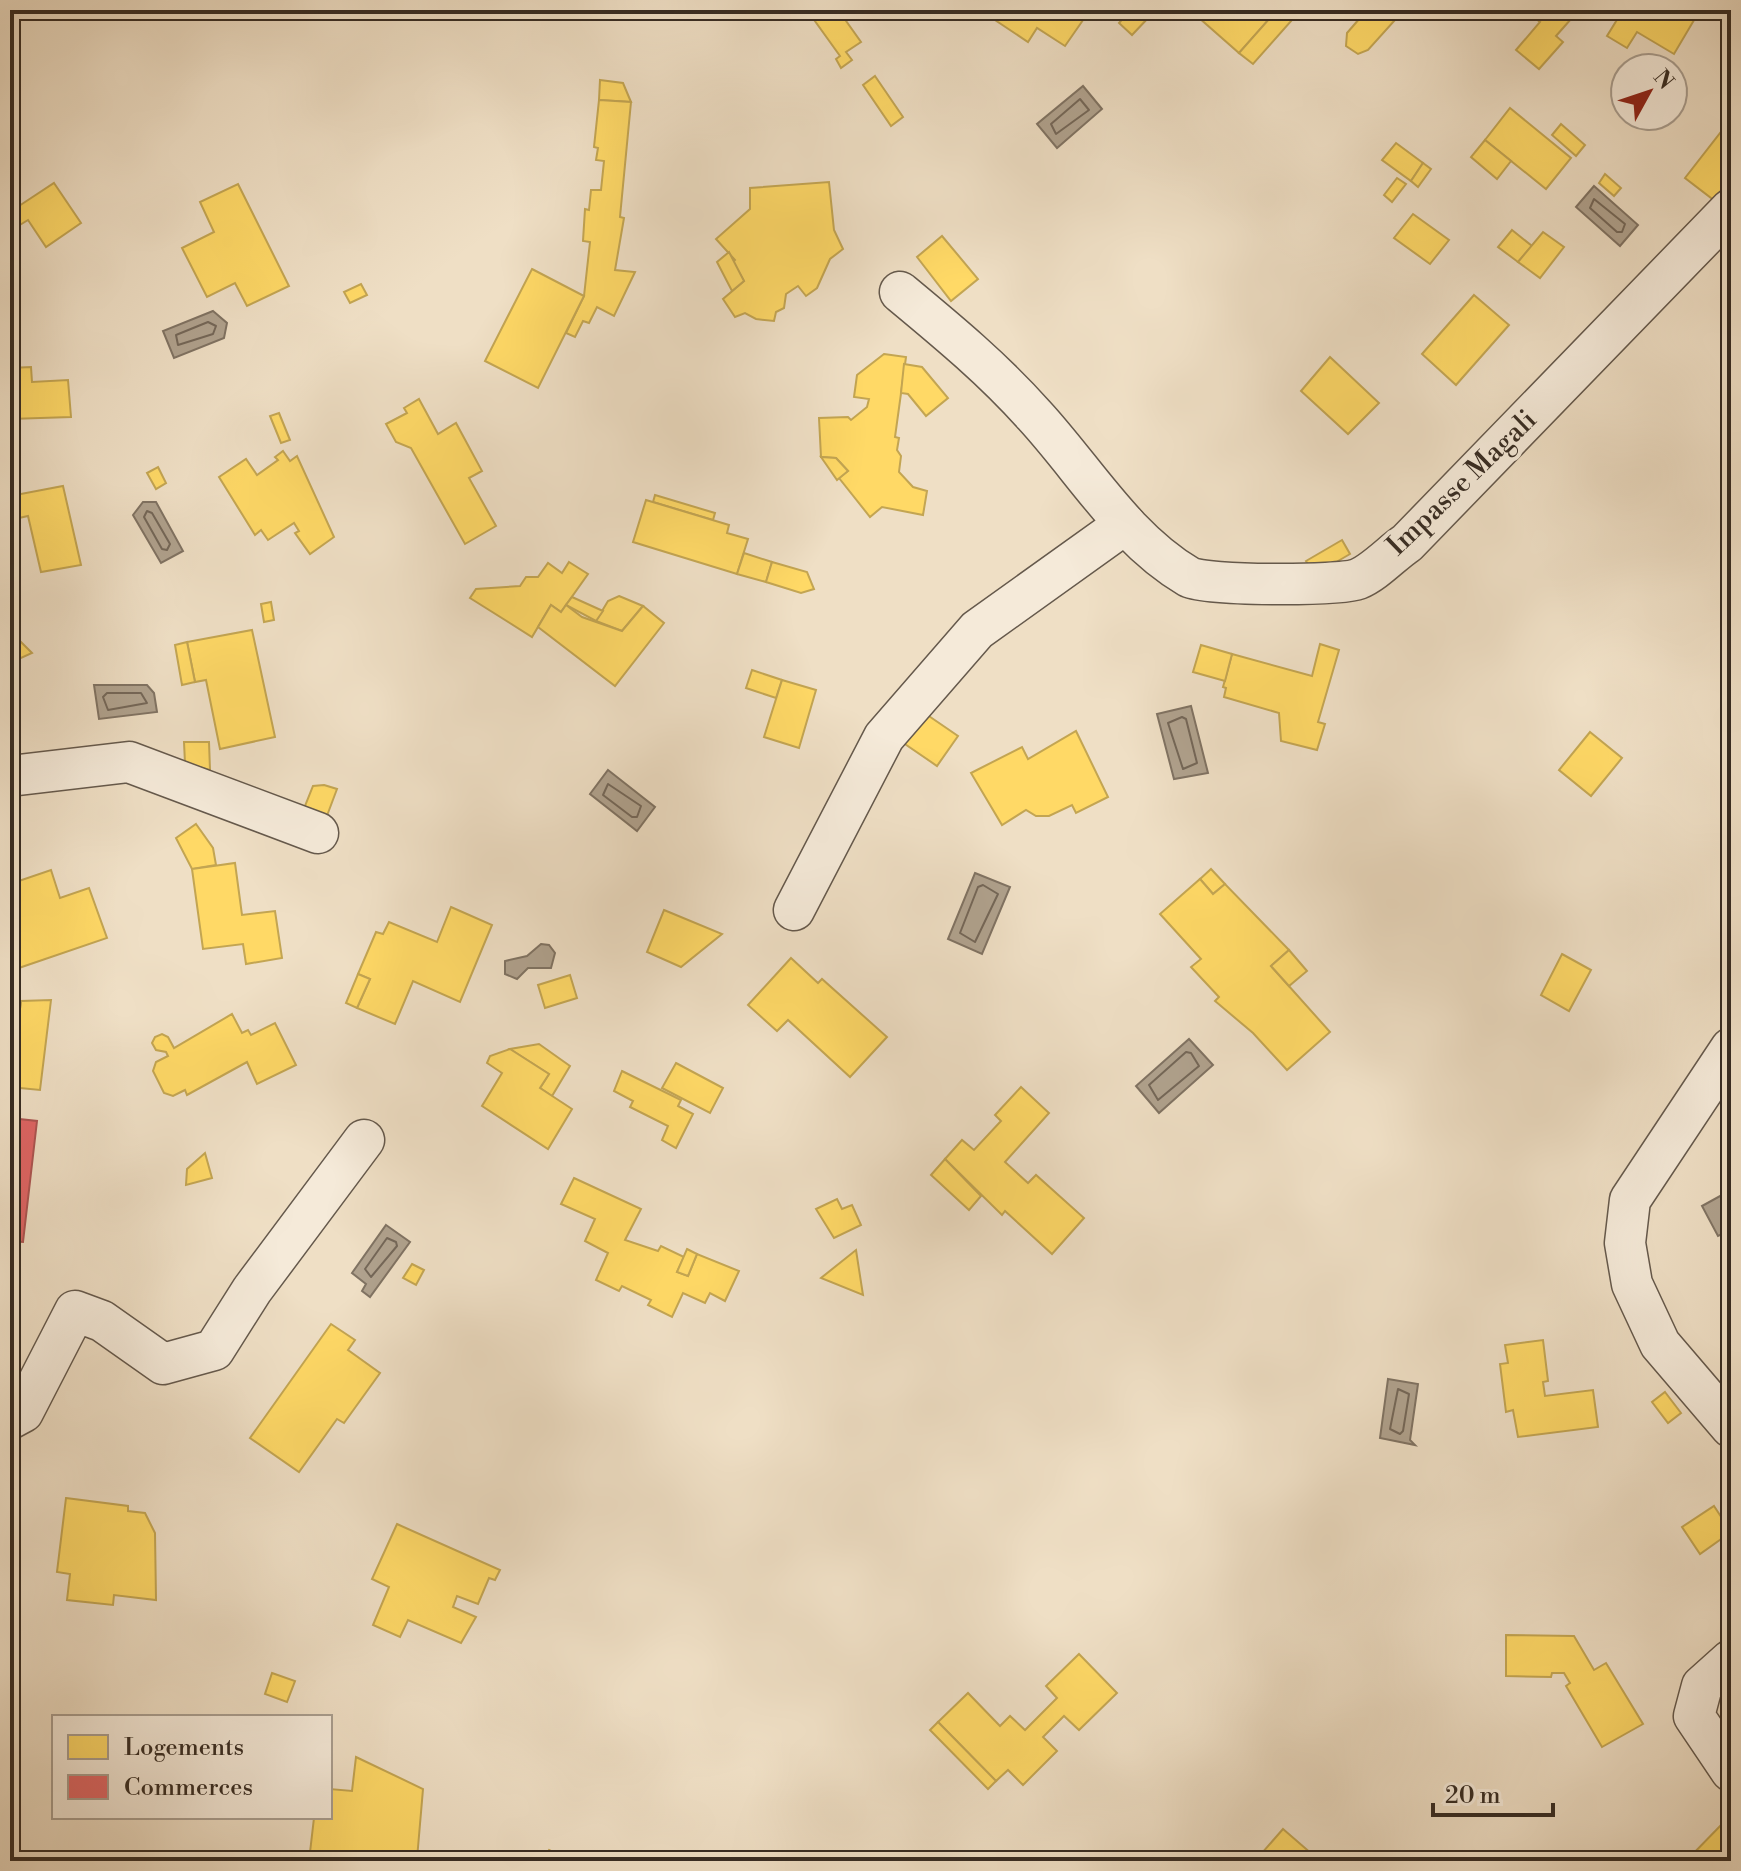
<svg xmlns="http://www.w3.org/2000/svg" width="1741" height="1871" font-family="'Libre Bodoni',serif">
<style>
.water{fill:#b0a28e;stroke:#807363;stroke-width:2}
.homes{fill:#ffd966;stroke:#c3a552;stroke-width:2}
.shops{fill:#e06666;stroke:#ad5552;stroke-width:2}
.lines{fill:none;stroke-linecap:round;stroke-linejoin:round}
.shore{stroke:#746758;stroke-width:2}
.minor-casing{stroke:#65594c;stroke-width:43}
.minor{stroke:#f5ead9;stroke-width:40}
.labels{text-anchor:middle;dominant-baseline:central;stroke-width:8;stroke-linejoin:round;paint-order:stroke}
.street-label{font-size:28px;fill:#372c23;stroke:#f5ead9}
</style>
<rect width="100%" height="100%" fill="#efdfc5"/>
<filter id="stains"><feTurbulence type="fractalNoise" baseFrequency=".0025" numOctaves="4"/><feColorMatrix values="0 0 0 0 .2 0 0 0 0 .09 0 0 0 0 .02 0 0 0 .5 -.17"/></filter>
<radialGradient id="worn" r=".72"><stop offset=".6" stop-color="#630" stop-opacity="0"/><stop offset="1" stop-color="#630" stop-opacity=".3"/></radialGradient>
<g class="water">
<path d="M1083,86L1102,109L1057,148L1037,124Z"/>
<path d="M1594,186L1638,225L1620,246L1576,207Z"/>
<path d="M213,311L227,323L224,338L174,358L163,331Z"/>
<path d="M143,502H156L183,551L161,563L133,515Z"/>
<path d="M94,685H147L154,693L157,712L99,719Z"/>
<path d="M1191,706L1208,773L1174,779L1157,714Z"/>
<path d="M608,770L655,807L637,831L590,794Z"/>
<path d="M975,873L1010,887L982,954L948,939Z"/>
<path d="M541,944L549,945L555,953L551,968H528L517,979L505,974V961L527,956Z"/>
<path d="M1189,1039L1213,1065L1159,1113L1136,1086Z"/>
<path d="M1731,1190V1230L1718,1236L1702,1206Z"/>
<path d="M386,1225L410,1242L370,1297L362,1291L366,1284L352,1273Z"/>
<path d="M1388,1379L1418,1384L1410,1440L1415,1445L1380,1438Z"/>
</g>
<g class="homes">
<path d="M807,10H850L844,18L861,42L846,52L852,60L841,68L836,59L840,56Z"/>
<path d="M980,10H1090L1065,46L1037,28L1028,42Z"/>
<path d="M1130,10H1140L1149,17L1132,35L1119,23Z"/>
<path d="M1190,10H1277L1239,53Z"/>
<path d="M1277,10L1292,20L1253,64L1239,53Z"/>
<path d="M1351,10H1404L1368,50L1358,54L1346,46L1347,33L1360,18Z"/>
<path d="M1525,10H1579L1556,36L1563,42L1539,69L1516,50L1540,22Z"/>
<path d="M1623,10H1700L1674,54L1637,32L1627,48L1607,36Z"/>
<path d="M875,76L903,117L891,126L863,85Z"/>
<path d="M600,80L623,83L631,102L599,100Z"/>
<path d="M599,100L631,102L620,217L624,218L615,270L635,272L614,316L597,307L589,323L583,321L575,337L566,333L584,296L590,242L583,241L585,209L589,210L591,190H601L604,161L596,160L598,148L594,147Z"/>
<path d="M1510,108L1571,158L1546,189L1485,140Z"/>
<path d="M1561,124L1585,145L1576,156L1552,135Z"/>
<path d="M1724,128L1731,134V179L1715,201L1685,178Z"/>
<path d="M1485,140L1511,161L1497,179L1471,157Z"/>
<path d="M1396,143L1423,163L1411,181L1382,160Z"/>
<path d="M1423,163L1431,169L1418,187L1411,181Z"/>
<path d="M1605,174L1621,188L1614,196L1599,183Z"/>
<path d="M1397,178L1406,184L1392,202L1384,195Z"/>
<path d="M829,182L834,230L843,249L830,259L817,288L806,296L798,286L786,294L784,308L776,312L774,321L756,319L745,313L735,317L723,299L744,281L733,262L735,260L716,239L750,209V188Z"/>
<path d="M54,183L81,223L46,247L28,220L10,231V193L19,206Z"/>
<path d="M238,184L289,286L247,306L235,283L207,297L182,248L214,232L200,202Z"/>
<path d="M1413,214L1449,240L1430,264L1394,238Z"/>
<path d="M1512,230L1532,246L1518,262L1498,247Z"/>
<path d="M1543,232L1564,247L1540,278L1518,262Z"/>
<path d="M942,236L978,279L951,301L917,257Z"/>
<path d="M729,252L744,281L732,291L717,262Z"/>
<path d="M532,269L584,296L538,388L485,361Z"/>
<path d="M361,284L367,295L350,303L344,292Z"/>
<path d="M1474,295L1509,325L1456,385L1422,354Z"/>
<path d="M884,354L906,357L895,437L899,438L897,450L901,456L899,472L913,487L927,491L923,515L882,507L870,517L839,478L848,471L836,458L821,457L819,418L848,417L851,420L867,407L869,399L854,397L857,375Z"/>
<path d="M1330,357L1379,403L1348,434L1301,391Z"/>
<path d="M904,364L922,367L948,398L926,416L908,394L901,393Z"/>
<path d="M31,367L32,382L68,380L71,417L10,419V368Z"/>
<path d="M419,399L438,434L456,423L482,471L469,478L496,526L465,544L411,448L396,442L386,424L407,413L404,408Z"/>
<path d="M279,413L290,440L281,443L270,416Z"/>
<path d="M283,451L290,461L297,456L334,537L310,554L295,533L299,531L294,523L268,540L261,530L255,535L219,477L246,459L257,475L278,460L275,457Z"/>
<path d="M821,457L836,458L848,471L837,480Z"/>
<path d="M158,467L166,483L156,489L147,473Z"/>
<path d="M63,486L81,565L41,572L28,516L10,520V496Z"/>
<path d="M655,495L715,513L713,520L653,502Z"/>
<path d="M646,500L729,525L727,533L748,539L737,574L633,542Z"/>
<path d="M1342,540L1350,554L1314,575L1306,561Z"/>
<path d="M744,553L772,562L766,582L737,574Z"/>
<path d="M569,562L588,574L561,612L551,605L532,637L470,598L476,589L520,586L526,577H538L548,563L562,573Z"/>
<path d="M772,562L807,572L814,589L801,593L766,582Z"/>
<path d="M619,596L643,606L622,631L596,621L608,601Z"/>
<path d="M572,597L603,611L596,621L566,605Z"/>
<path d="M271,602L274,620L264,622L261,604Z"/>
<path d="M551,605L561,612L566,605L582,617L622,631L643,606L664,623L615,686L538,627Z"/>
<path d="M252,630L275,737L220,749L206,680L195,682L187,642Z"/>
<path d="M10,631L32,653L10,663Z"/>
<path d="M187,642L195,682L182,685L175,645Z"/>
<path d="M1320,644L1339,650L1318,722L1325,724L1317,750L1281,741L1279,713L1224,697L1226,688L1223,687L1232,654L1312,676Z"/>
<path d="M1201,645L1232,654L1225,681L1193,672Z"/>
<path d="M752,670L782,680L776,698L746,688Z"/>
<path d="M782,680L816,690L799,748L764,737Z"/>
<path d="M923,712L958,736L937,766L902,742Z"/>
<path d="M1076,731L1108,797L1076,813L1072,805L1049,816H1036L1026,810L1002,825L971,773L1022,747L1028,759Z"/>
<path d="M1590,732L1622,758L1591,796L1559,770Z"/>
<path d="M184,742H209L210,770L185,763Z"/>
<path d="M324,785L337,789L325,821L303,811L313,786Z"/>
<path d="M196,824L213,848L216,865L192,869L176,838Z"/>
<path d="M235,863L242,915L275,911L282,958L246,964L243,944L203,949L192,869Z"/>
<path d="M1211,869L1225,884L1213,894L1200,879Z"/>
<path d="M51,870L60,898L89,888L107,938L10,971V884Z"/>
<path d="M1200,879L1213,894L1225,884L1289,950L1271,966L1330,1032L1287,1070L1253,1033L1215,1001L1219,997L1191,967L1201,959L1160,914Z"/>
<path d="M451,907L492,925L460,1002L413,981L395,1024L357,1008L370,979L358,974L376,932L383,934L389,922L437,942Z"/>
<path d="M664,910L722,934L681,967L647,952Z"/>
<path d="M1289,950L1307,971L1289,986L1271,966Z"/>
<path d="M1562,954L1591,970L1569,1011L1541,995Z"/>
<path d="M791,958L818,983L822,979L887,1037L850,1077L788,1020L777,1031L748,1005Z"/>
<path d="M358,974L370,979L357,1008L346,1003Z"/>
<path d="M570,975L577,998L545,1008L538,985Z"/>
<path d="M51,1000L40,1090L10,1087V1024H18L21,1001Z"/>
<path d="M10,1001H21L18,1024H10Z"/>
<path d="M232,1014L242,1033L248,1030L251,1035L275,1023L296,1065L257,1084L247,1062L187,1095L185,1090L173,1096L164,1093L153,1071L156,1062L168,1056L166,1052L156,1050L152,1043L155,1037L162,1034L168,1037L174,1048Z"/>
<path d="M539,1044L570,1066L552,1096L540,1088L549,1074L510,1049Z"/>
<path d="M510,1049L549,1074L540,1088L572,1109L548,1149L482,1106L502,1073L487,1063L490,1056Z"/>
<path d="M676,1063L723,1088L710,1113L662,1088Z"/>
<path d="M622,1071L681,1100L678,1106L693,1114L676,1148L662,1140L668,1126L630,1107L633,1101L614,1091Z"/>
<path d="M1021,1087L1049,1113L1005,1162L1028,1183L1036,1175L1084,1218L1052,1254L1005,1211L1002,1215L945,1159L962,1140L974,1150L1001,1121L995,1115Z"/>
<path d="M205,1153L212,1178L186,1185L187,1169Z"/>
<path d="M945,1159L981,1196L969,1210L931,1175Z"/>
<path d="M574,1178L641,1209L625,1240L658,1251L661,1246L684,1257L677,1272L688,1276L697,1254L739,1271L725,1301L710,1293L705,1303L683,1293L672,1317L648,1305L651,1300L622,1286L619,1291L596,1280L608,1253L585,1241L595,1219L561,1204Z"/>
<path d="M837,1199L842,1209L852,1205L861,1225L834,1238L816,1209Z"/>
<path d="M687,1249L697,1254L688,1276L677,1272Z"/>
<path d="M856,1250L863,1295L821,1278Z"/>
<path d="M412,1264L424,1270L416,1285L403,1278Z"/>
<path d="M331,1324L355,1340L348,1350L380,1373L344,1423L337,1419L299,1472L250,1438Z"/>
<path d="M1543,1340L1548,1381L1543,1382L1545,1396L1593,1390L1598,1427L1518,1437L1513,1410L1506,1412L1500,1364L1508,1363L1505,1345Z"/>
<path d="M1665,1392L1681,1413L1668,1423L1652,1402Z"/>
<path d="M66,1498L128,1506V1511L145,1513L155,1533L156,1600L114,1595L113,1605L67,1600L70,1574L57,1572Z"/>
<path d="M1714,1506L1731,1532L1700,1554L1682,1527Z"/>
<path d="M397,1524L500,1570L495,1580L489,1578L478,1604L457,1596L453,1607L476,1617L461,1643L408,1620L400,1637L373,1625L389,1587L372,1579Z"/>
<path d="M1506,1635L1574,1636L1594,1670L1606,1663L1643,1724L1602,1747L1566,1686L1570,1683L1564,1673H1552L1551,1677L1506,1676Z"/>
<path d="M1079,1654L1117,1693L1079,1730L1064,1716L1043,1737L1057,1751L1023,1785L1008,1770L996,1781L938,1722L968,1693L1000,1726L1010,1716L1025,1730L1057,1698L1046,1686Z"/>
<path d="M272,1673L295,1681L287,1702L265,1694Z"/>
<path d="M938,1722L996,1781L988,1789L930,1730Z"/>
<path d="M356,1757L423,1789L417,1859L365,1854L364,1861H309L314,1818L330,1817V1789L352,1791Z"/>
<path d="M1724,1822L1731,1830V1861H1686Z"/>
<path d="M1283,1829L1320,1861H1255Z"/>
<path d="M549,1850L570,1861H543Z"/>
<path d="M365,1854L417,1859L416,1861H364Z"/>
</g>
<path class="shops" d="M10,1118L37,1121L23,1242L10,1241Z"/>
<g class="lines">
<g class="shore">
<path d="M1080,99L1089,110L1056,134L1051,124Z"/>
<path d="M1594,199L1625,224L1622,232H1617L1590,208Z"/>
<path d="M208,322L216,326L213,334L178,345L176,335Z"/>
<path d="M147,511L152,513L170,544L167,550L162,549L144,517Z"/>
<path d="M107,693H141L147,703L108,710L103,697Z"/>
<path d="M1182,717L1186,719L1197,763L1183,769L1168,723Z"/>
<path d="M608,784L641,806L637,817H632L603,795Z"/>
<path d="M983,885L998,894L975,942L960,933L978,887Z"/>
<path d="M1186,1052L1191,1053L1199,1066L1158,1100L1149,1085Z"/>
<path d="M387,1238L396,1242L397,1246L371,1277L365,1269Z"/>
<path d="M1398,1389L1409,1394L1403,1431L1400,1434L1390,1429Z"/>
</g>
<g class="minor-casing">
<g id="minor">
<path d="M900,292C947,331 993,369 1034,415C1084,469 1124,539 1189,577C1205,586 1340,586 1358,579C1375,572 1392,553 1407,543L1731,209"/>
<path d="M10,776L129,762L318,833"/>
<path d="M794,910L884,737L977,630L1125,524"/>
<path d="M1731,1048L1630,1200L1625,1243L1632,1284L1660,1344L1731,1427"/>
<path d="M10,1419L23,1412L75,1311L102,1321L163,1364L214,1350L252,1290L364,1140"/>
<path d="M1731,1660L1702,1686L1694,1716L1731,1771"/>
</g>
</g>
<use href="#minor" class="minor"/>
</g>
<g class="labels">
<g class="street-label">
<text transform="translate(1462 483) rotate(-44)">Impasse Magali</text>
</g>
</g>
<rect width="1741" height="1871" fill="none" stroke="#efdfc5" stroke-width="40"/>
<rect x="12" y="12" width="1717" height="1847" fill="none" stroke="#372c23" stroke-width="4"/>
<rect x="20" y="20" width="1701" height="1831" fill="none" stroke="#372c23" stroke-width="2"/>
<rect x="52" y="1715" width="280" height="104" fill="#f5ead9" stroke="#a99e90" stroke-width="2"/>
<rect x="68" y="1735" width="40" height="24" fill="#ffd966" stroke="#a99e90" stroke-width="2"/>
<text x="124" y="1755" font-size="24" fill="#372c23">Logements</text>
<rect x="68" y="1775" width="40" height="24" fill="#e06666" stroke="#a99e90" stroke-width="2"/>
<text x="124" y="1795" font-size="24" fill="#372c23">Commerces</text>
<g transform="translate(1649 92) rotate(50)"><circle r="38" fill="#f5ead9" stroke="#a99e90" stroke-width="2"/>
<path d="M0-6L14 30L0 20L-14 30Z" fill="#8f2418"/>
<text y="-12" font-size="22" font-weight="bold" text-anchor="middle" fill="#372c23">N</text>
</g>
<path d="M1433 1803v12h120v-12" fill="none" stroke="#372c23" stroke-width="4"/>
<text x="1445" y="1803" font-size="24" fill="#372c23" stroke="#f5ead9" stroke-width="6" paint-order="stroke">20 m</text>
<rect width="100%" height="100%" filter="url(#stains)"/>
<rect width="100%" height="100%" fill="url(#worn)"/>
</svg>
